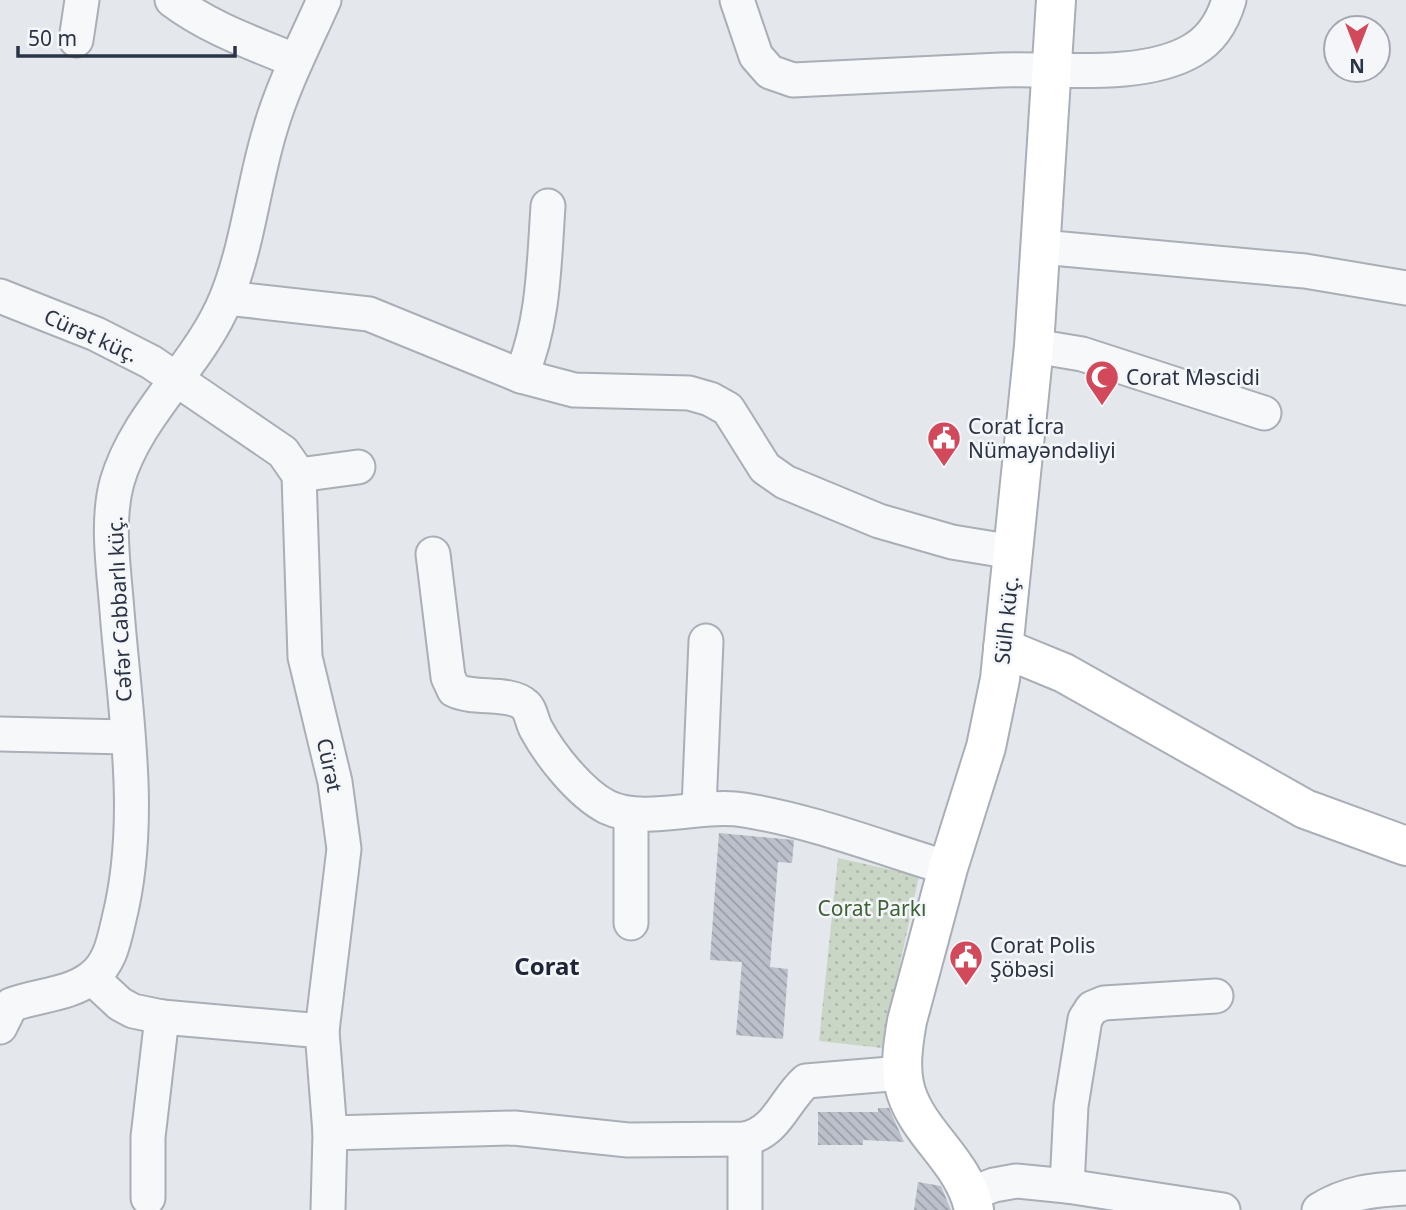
<svg xmlns="http://www.w3.org/2000/svg" width="1406" height="1210" font-family="'Noto Sans',sans-serif">
<style>
.green{fill:url(#green-dots)}
.building{fill:url(#building-back-hatch)}
.lines{fill:none;stroke-linecap:round;stroke-linejoin:round}
.street-casing{stroke:#a9aeb7;stroke-width:37}
.secondary-casing{stroke:#a9aeb7;stroke-width:42}
.street{stroke:#f7f8fa;stroke-width:33}
.secondary{stroke:#fff;stroke-width:38}
.labels{text-anchor:middle;dominant-baseline:central;stroke-width:5;stroke-linejoin:round;paint-order:stroke}
.street-label{font-size:21px;fill:#2b3445;stroke:#f4f6f9}
.poi-label{font-size:21px;fill:#2b3445;stroke:#f4f6f9;text-anchor:start}
.park-label{font-size:21px;fill:#3f6138;stroke:#f4f6f9}
.quarter-label{font-size:24px;font-weight:bold;fill:#1d2536;stroke:#f4f6f9}
</style>
<defs>
<pattern id="green-dots" width="8" height="8" patternUnits="userSpaceOnUse" patternTransform="scale(1.75)"><rect width="8" height="8" fill="#c9d6c5"/><path d="M2 2h.1M6 6h.1" fill="none" stroke="#adb8ab" stroke-width="1.8" stroke-linecap="round"/></pattern>
<pattern id="building-back-hatch" width="6" height="6" patternUnits="userSpaceOnUse" patternTransform="scale(1.75)"><rect width="6" height="6" fill="#bbc0ca"/><path d="M-1 5l2 2M0 0l6 6M5-1l2 2" fill="none" stroke="#989da6"/></pattern>
</defs>
<rect width="100%" height="100%" fill="#e4e7ec"/>
<path class="green" d="M838,858L919,876L882,1048L819,1041Z"/>
<g class="building">
<path d="M719,833L794,840L792,863L778,862L770,967L788,969L783,1039L736,1035L742,962L710,960Z"/>
<path d="M878,1108H889L904,1142L863,1140V1145H818V1112H878Z"/>
<path d="M918,1182L941,1186L951,1210H914Z"/>
</g>
<g class="lines">
<g class="street-casing">
<g id="street">
<path d="M172,0C209,28 253,43 296,61"/>
<path d="M737,0L756,56L770,72L793,80C862,77 931,73 1000,70C1056,68 1143,80 1193,50C1212,39 1223,20 1229,0"/>
<path d="M76,40L82,0"/>
<path d="M1041,247L1305,271L1406,288"/>
<path d="M0,296L96,334L151,362L283,452L299,475L305,657L335,782L344,849L322,1031L330,1133L328,1210"/>
<path d="M227,298L369,314L521,376L574,390L689,393L710,399L728,409L765,468L785,482L879,521L952,542L1013,552"/>
<path d="M1034,346L1082,354L1264,413"/>
<path d="M521,376C544,322 544,264 548,206"/>
<path d="M299,475L358,467"/>
<path d="M433,554L448,677L454,690C474,700 510,691 525,705C531,710 532,722 536,729C550,755 580,793 607,807C645,825 701,803 744,810C813,821 881,848 948,868"/>
<path d="M0,734L126,737"/>
<path d="M699,808L706,641"/>
<path d="M631,923V814"/>
<path d="M92,978L120,1004L133,1011L162,1017L322,1031"/>
<path d="M0,1027L11,1005C37,995 69,995 91,978C110,964 114,941 119,919C144,819 125,713 117,611C114,570 106,522 117,482C137,413 199,365 226,299C248,245 253,186 270,130C283,85 305,43 324,0"/>
<path d="M330,1133L514,1128L628,1140L745,1139C778,1131 783,1102 806,1081L902,1073"/>
<path d="M1067,1186L1071,1106L1085,1019L1092,1008L1104,1003L1216,996"/>
<path d="M970,1194L994,1185L1016,1181L1067,1186L1223,1210"/>
<path d="M148,1198V1137L162,1017"/>
<path d="M745,1210V1139"/>
<path d="M1319,1210C1348,1192 1373,1190 1406,1188"/>
</g>
</g>
<g class="secondary-casing">
<g id="secondary">
<path d="M1003,648L1064,673L1305,809L1406,846"/>
<path d="M974,1210C965,1162 920,1136 906,1092C899,1069 903,1044 907,1021L948,868L986,747L1000,679L1034,346L1056,0"/>
</g>
</g>
<use href="#street" class="street"/>
<use href="#secondary" class="secondary"/>
</g>
<defs>
<g id="mosque-pin" transform="scale(1.75)"><path d="M0 17L-7.5 6A9.5 9.5 0 1 1 7.5 6Z" fill="#d1495b" stroke="#f4f6f9"/><path d="M3.5-4.9A6 6 0 1 0 3.5 4.9A5 5 0 1 1 3.5-4.9Z" fill="#fff"/></g>
<g id="civic-pin" transform="scale(1.75)"><path d="M0 17L-7.5 6A9.5 9.5 0 1 1 7.5 6Z" fill="#d1495b" stroke="#f4f6f9"/><path d="M-.6-6.5H3V-4.5H.6V-3L4-1V1h2V6H-6V1h2V-1L-.6-3ZM-1.2 2.5V6h2.4V2.5Z" fill="#fff"/></g>
</defs>
<g fill-rule="evenodd">
<use href="#mosque-pin" x="1102" y="377"/>
<use href="#civic-pin" x="944" y="438"/>
<use href="#civic-pin" x="966" y="957"/>
</g>
<g class="labels">
<g class="street-label">
<text transform="translate(91 335) rotate(24)">Cürət küç.</text>
<text transform="translate(119 609) rotate(-93)">Cəfər Cabbarlı küç.</text>
<text transform="translate(1006 620) rotate(-84)">Sülh küç.</text>
<text transform="translate(330 765) rotate(78)">Cürət</text>
</g>
<g class="poi-label">
<text x="1126" y="377">Corat Məscidi</text>
<text x="968" y="426">Corat İcra<tspan x="968" dy="24">Nümayəndəliyi</tspan></text>
<text x="990" y="945">Corat Polis<tspan x="990" dy="24">Şöbəsi</tspan></text>
</g>
<g class="park-label">
<text x="872" y="908">Corat Parkı</text>
</g>
<g class="quarter-label">
<text x="547" y="965">Corat</text>
</g>
</g>
<g transform="translate(1357 49) rotate(180)"><circle r="33" fill="#f4f6f9" stroke="#a4a8b1" stroke-width="2"/>
<path d="M0-5L12 26L0 18L-12 26Z" fill="#d1495b"/>
<text y="-10" font-size="19" font-weight="bold" text-anchor="middle" fill="#2b3445">N</text>
</g>
<path d="M18 46v10h217v-10" fill="none" stroke="#2b3445" stroke-width="3.5"/>
<text x="28" y="46" font-size="21" fill="#2b3445" stroke="#f4f6f9" stroke-width="5" paint-order="stroke">50 m</text>
</svg>
